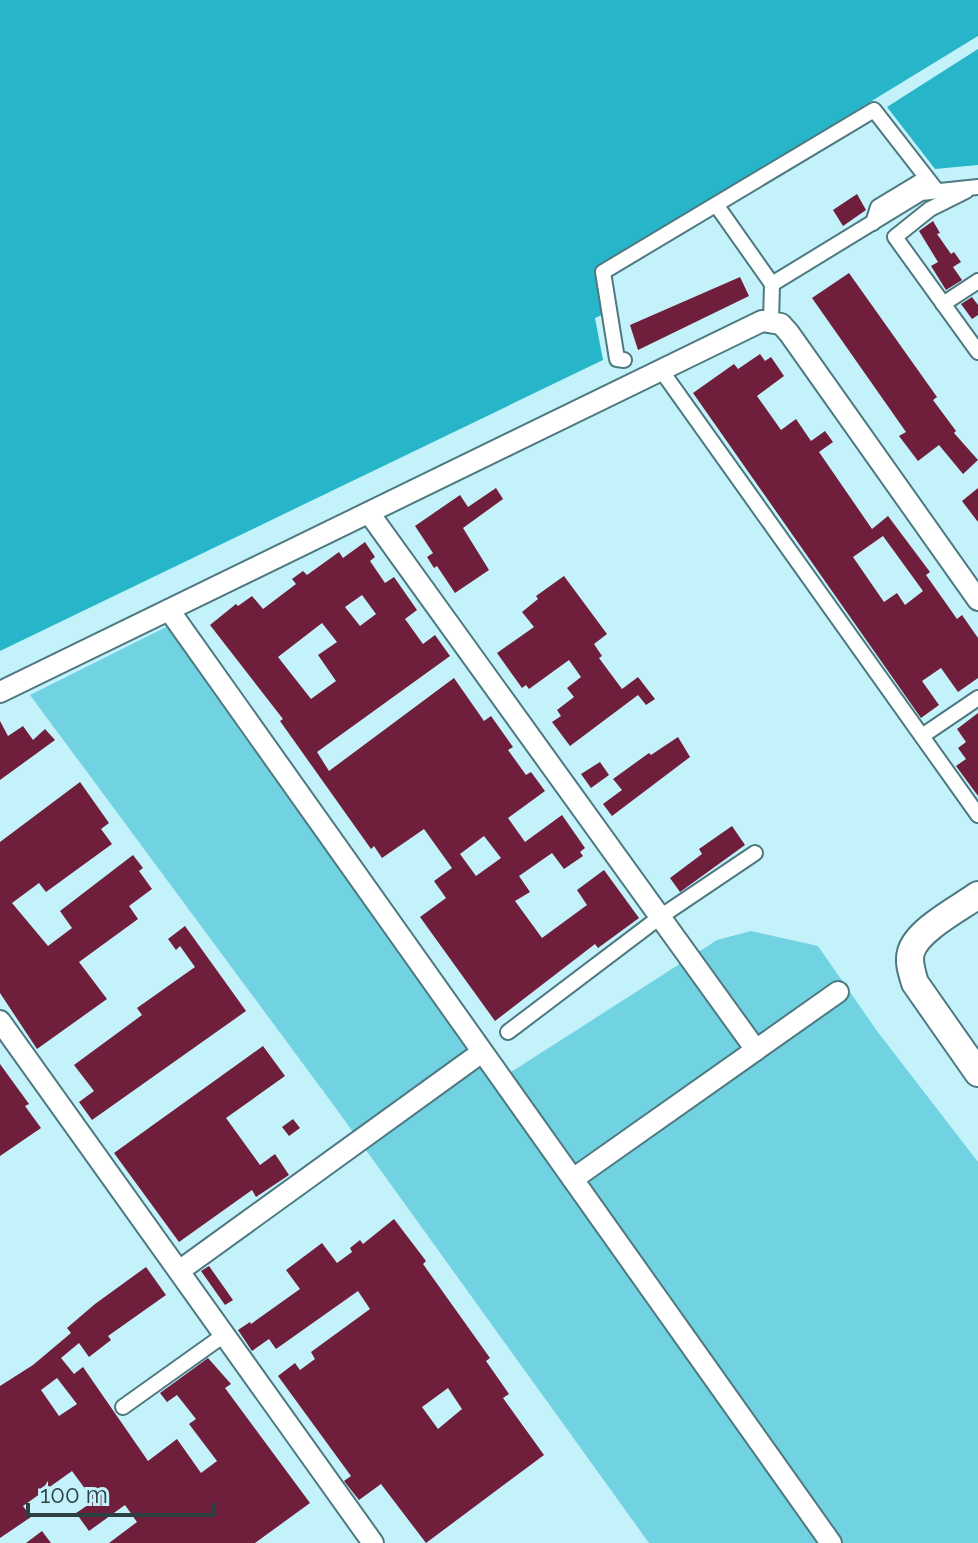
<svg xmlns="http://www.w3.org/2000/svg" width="978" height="1543" font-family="Raleway,sans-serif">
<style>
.green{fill:#71d2e2}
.water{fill:#27b6c9}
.building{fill:#6f1e3b;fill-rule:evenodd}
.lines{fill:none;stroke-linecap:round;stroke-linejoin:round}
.street-casing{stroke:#4e7980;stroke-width:18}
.secondary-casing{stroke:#4e7980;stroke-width:24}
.highway-casing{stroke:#4e7980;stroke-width:30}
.street{stroke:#fff;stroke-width:14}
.secondary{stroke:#fff;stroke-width:20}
.highway{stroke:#fff;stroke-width:26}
</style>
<rect width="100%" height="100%" fill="#c4f2fa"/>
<path class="green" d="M176,622L505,1076L717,940L751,931L818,946L877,1031L978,1162V1543H649L335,1107L30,695Z"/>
<g class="water">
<path d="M0,0H978V36L597,269L604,314L595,318L603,360L0,651Z"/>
<path d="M978,49V165L935,169L887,107Z"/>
</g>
<g class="building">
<path d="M857,194L866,210L843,226L833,210Z"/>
<path d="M933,221L940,233L937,234L951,254L954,252L961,262L953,267L962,280L946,290L931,266L938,262L919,231Z"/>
<path d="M849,273L937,397L933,400L956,431L954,433L978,460L963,474L939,445L918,461L899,436L906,432L812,298Z"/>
<path d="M740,277L749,296L638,350L630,325Z"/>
<path d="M972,297L978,305V315L972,319L961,304Z"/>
<path d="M760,354L765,361L771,357L784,376L757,396L781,430L796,419L811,441L825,431L833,442L819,452L872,529L888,516L930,572L926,575L957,619L962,615L978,638V678L958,692L941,668L922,681L939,705L921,718L693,393L734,364L738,369ZM883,536L923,591L905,605L897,593L884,602L853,557Z"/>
<path d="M496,488L503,499L463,528L489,570L455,593L437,566L434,568L427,557L433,553L415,526L460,495L468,507Z"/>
<path d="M978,488V522L962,501Z"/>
<path d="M365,542L375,557L370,561L385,583L394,577L417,610L405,619L423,644L435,635L450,656L317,752L329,771L454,678L484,721L491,716L513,747L508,750L526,775L531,772L545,791L508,818L525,842L562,815L585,848L580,852L583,856L564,869L552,853L519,876L530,892L515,901L542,938L587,905L577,890L604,870L639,918L598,948L595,944L495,1021L420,917L446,898L434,881L452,868L424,829L382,858L374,846L371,849L280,721L283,719L210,625L236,604L238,606L252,596L263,609L296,584L292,579L303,571L307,575L339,552L343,558ZM362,595L376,614L360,626L345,607ZM322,623L337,642L318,655L336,681L311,699L278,657ZM484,836L501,858L476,876L460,854Z"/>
<path d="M564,576L607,634L594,644L602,656L599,658L622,689L638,677L655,699L646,705L638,695L570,746L552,722L561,716L557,710L574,697L567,688L581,677L569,660L529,689L526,685L522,688L497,653L534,627L522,612L538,599L536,596Z"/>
<path d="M978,713V796L956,766L966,759L958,748L966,742L957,729Z"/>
<path d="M0,721L8,736L23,726L33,740L45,729L55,740L0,780Z"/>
<path d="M678,737L690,757L612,816L603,804L622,790L613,779L649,753L651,755Z"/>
<path d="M600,762L609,775L591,788L581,774Z"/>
<path d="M80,782L109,823L101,829L112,844L46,892L39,883L12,903L48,946L72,928L60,911L133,855L143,868L139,871L152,889L129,906L138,919L79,962L107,999L37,1049L0,993V842Z"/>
<path d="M732,826L745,845L680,892L670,878L702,854L699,849Z"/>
<path d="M185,926L246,1011L92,1120L79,1102L94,1091L74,1065L142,1015L137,1008L195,967L180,946L176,950L168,939Z"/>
<path d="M263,1046L285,1076L226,1118L260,1165L275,1154L289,1175L256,1197L252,1190L179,1242L114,1153Z"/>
<path d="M0,1064L29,1104L25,1106L41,1128L0,1156Z"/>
<path d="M293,1119L300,1128L289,1136L282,1127Z"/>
<path d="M394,1219L426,1261L423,1264L490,1358L486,1361L509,1394L503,1398L544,1455L426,1543L381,1484L359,1500L344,1481L351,1476L278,1376L295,1363L300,1370L315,1359L311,1352L370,1309L358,1291L276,1349L269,1339L252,1351L238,1330L250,1322L251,1324L300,1289L286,1270L322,1243L337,1263L352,1252L350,1248L360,1240L363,1244ZM448,1388L462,1409L438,1429L422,1407Z"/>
<path d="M209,1266L233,1300L225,1305L201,1271Z"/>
<path d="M146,1267L166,1295L108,1336L111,1340L89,1357L79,1343L61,1358L74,1374L83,1367L148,1461L177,1439L201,1473L217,1461L189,1424L196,1419L177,1395L167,1402L160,1393L208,1358L231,1384L225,1388L310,1503L255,1543H109L137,1522L125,1505L89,1531L76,1513L94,1501L72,1471L23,1506L31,1517L0,1538V1386L33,1365L71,1333L67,1328L95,1304ZM57,1378L77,1404L59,1416L41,1390Z"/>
<path d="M42,1531L51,1543H26Z"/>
</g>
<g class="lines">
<g class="street-casing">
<g id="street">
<path d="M966,191L930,209L895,237L978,352"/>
<path d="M717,206L772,284"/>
<path d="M873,223L878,207L926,178"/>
<path d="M943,304L978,281"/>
<path d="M771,322L772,284L921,193L978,187"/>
<path d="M624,360L617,359L603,272L874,110L937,191"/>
<path d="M661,370L978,815"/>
<path d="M922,736L978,698"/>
<path d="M508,1032L660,917L755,853"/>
<path d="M123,1407L224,1335"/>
</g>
</g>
<g class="secondary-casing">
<g id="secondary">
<path d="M369,513L756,1050"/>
<path d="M169,610L831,1543"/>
<path d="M0,692L762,321L781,324L789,333L978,600"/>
<path d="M0,1021L373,1543"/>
<path d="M573,1179L838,992"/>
<path d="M179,1271L482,1052"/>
</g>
</g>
<g class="highway-casing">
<path id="highway" d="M978,895C960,908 917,930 911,952C908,962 912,973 915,983L978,1073"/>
</g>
<use href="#street" class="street"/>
<use href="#secondary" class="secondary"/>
<use href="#highway" class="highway"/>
</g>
<path d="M28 1503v12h186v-12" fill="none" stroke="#2c3f42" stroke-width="4"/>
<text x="40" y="1503" font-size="24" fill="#2c3f42" stroke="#c4f2fa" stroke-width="6" paint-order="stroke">100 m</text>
</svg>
